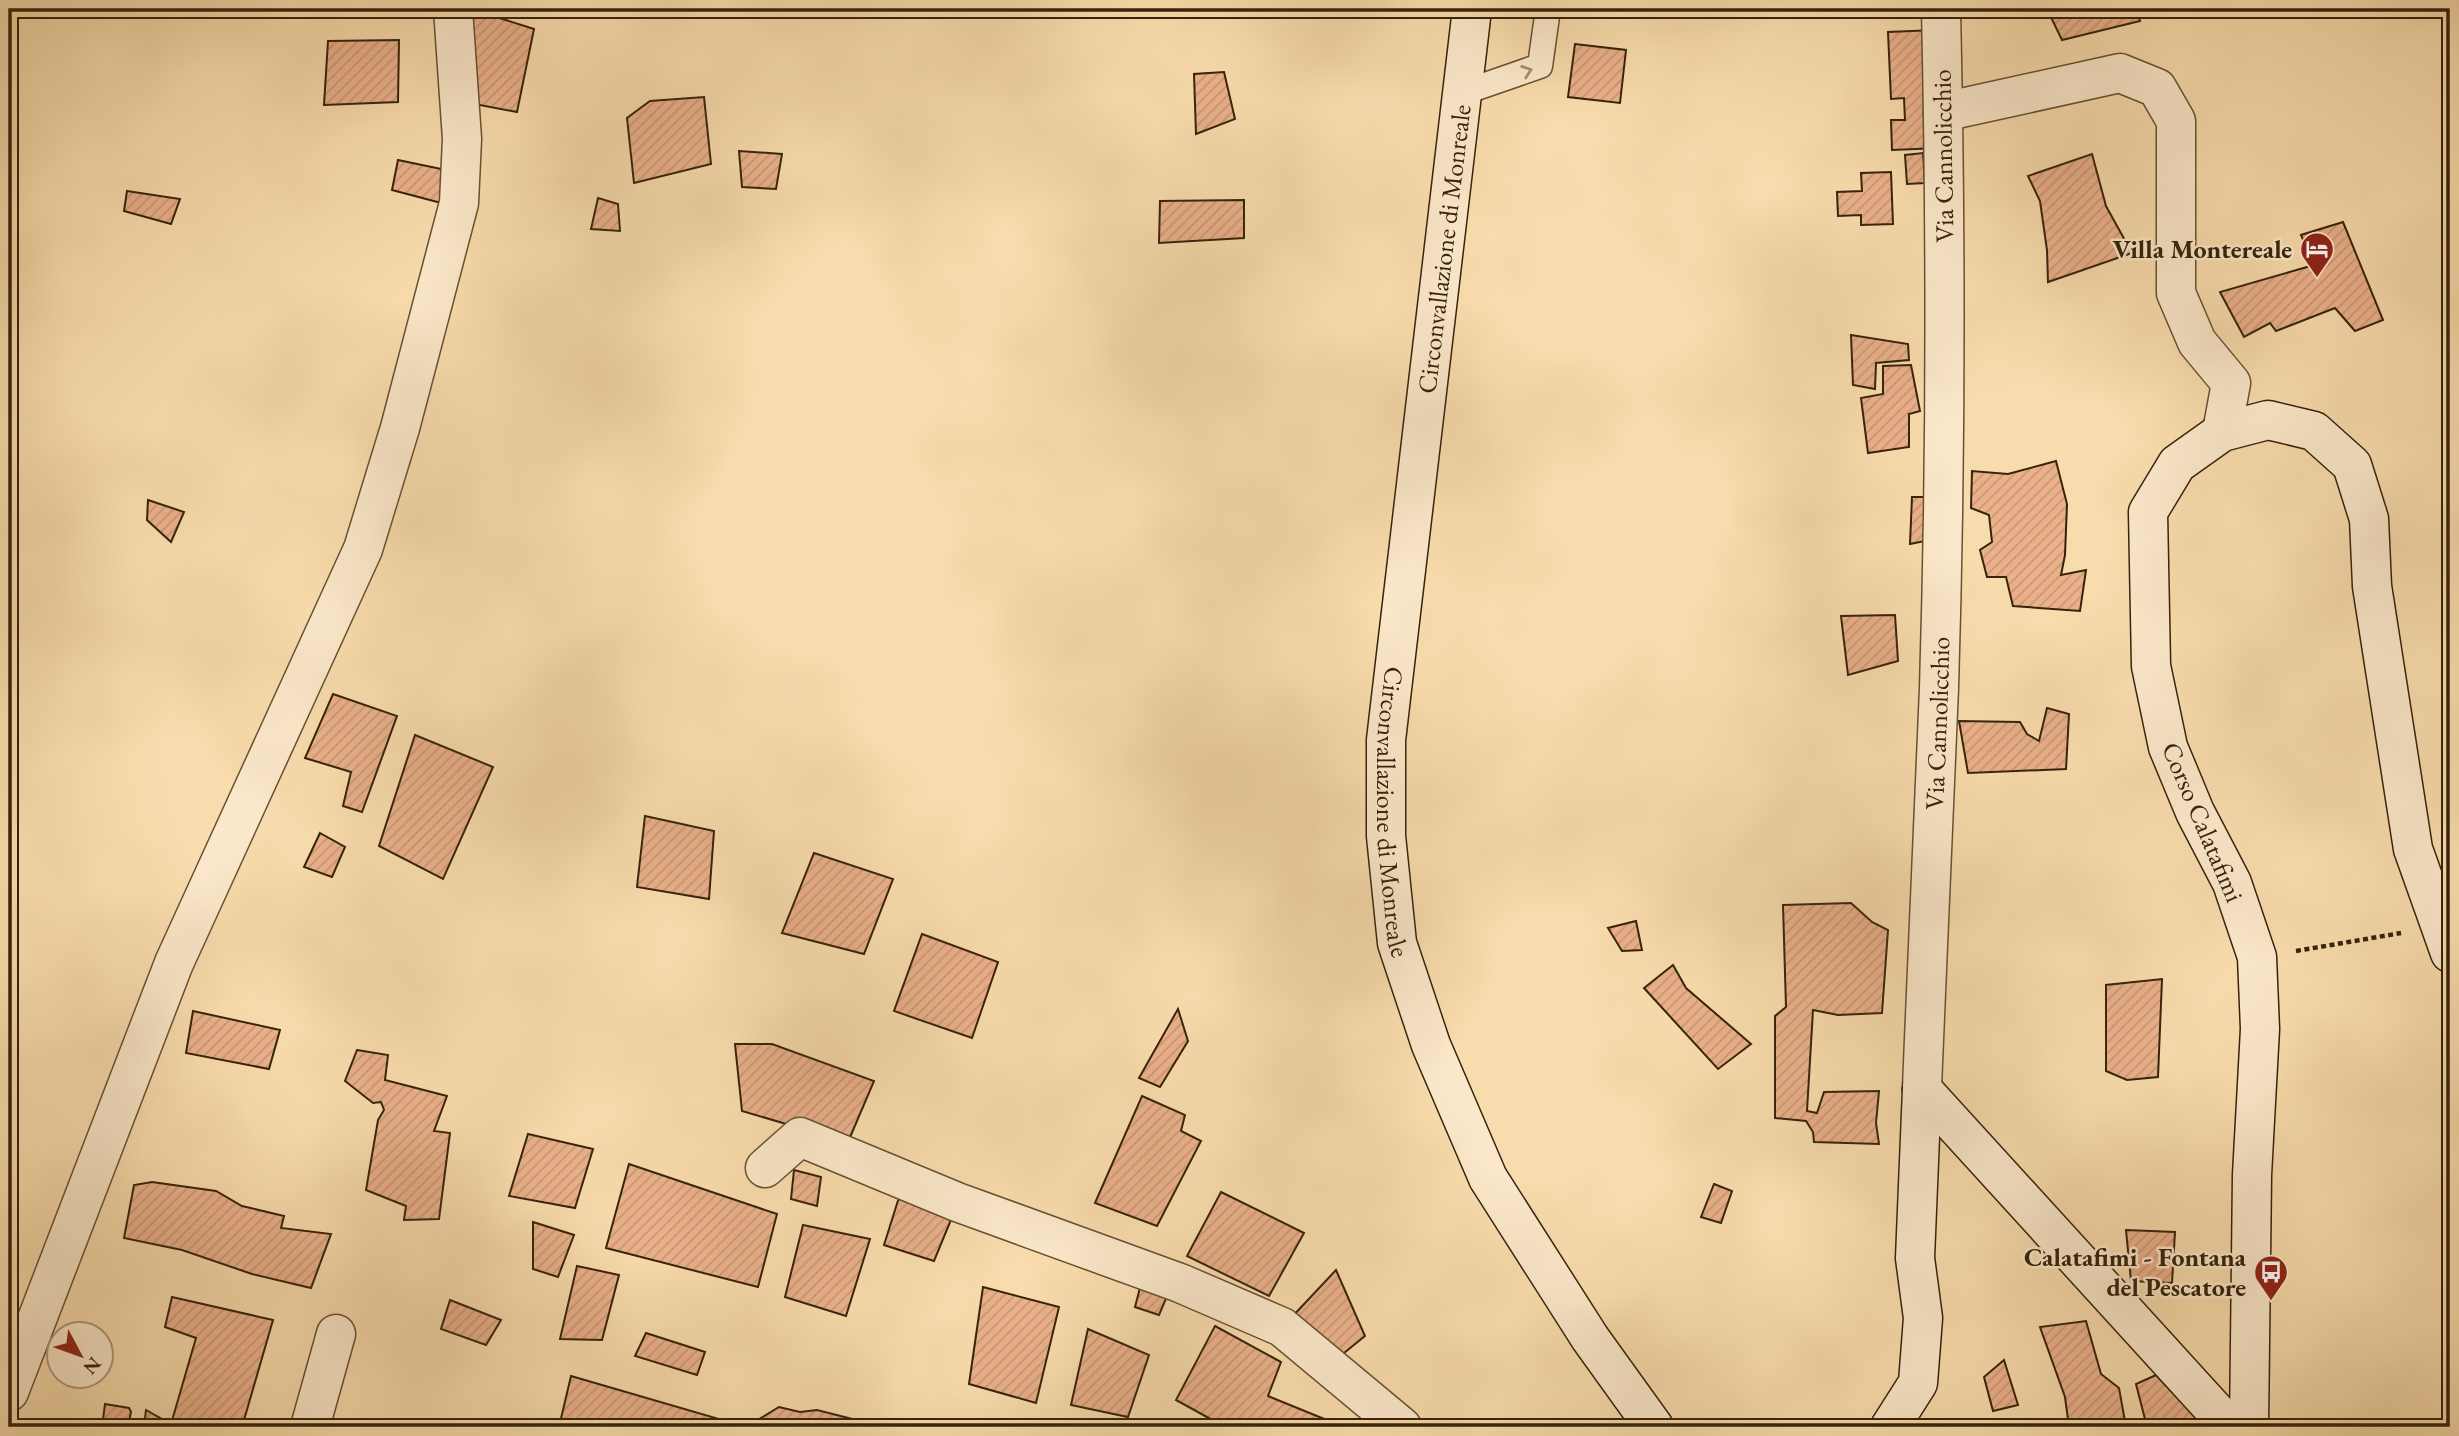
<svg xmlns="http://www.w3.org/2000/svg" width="2459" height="1436" font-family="'EB Garamond',serif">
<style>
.building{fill:url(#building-hatch);stroke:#35230b;stroke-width:2}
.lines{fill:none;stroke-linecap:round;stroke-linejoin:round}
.lane-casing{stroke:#665134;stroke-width:27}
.street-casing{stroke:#665134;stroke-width:41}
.secondary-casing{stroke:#35230b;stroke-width:41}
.path{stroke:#35230b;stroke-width:4.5;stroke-dasharray:5 3.5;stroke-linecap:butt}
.lane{stroke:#fbe8ca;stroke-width:24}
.street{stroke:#fbe8ca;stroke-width:38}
.secondary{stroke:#fbe8ca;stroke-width:38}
.oneway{stroke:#a28f74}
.labels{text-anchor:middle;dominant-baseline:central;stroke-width:5;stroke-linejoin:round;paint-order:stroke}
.street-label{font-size:26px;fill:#35230b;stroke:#fbe8ca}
.poi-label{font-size:26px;font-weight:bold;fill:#35230b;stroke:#fbe8ca;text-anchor:end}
</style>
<defs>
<pattern id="building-hatch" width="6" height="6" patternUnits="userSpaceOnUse" patternTransform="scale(1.75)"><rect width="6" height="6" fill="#ebb18b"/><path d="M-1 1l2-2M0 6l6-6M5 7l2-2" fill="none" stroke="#ca9877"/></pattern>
</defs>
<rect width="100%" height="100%" fill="#f9dcad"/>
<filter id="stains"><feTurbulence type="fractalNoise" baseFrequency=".00286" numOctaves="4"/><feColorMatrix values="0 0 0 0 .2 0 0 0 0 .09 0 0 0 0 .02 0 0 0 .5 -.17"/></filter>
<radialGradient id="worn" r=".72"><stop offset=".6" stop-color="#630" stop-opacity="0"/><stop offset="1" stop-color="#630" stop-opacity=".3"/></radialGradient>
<g class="building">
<path d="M471,9L534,29L517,112L469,103Z"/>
<path d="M2047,9H2138L2140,21L2062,40Z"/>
<path d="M1935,30L1939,148L1892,150L1891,120H1905L1904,98L1891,99L1888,32Z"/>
<path d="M399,40L398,102L324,105L328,41Z"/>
<path d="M1575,44L1626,50L1620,103L1568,97Z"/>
<path d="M1224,72L1235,119L1196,134L1194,74Z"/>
<path d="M704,97L711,164L634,183L627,118L650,101Z"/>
<path d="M739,151L782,154L776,189L742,187Z"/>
<path d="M1923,153L1925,183L1907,184L1905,155Z"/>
<path d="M2092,154L2106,206L2132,253L2048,282L2047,250L2040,201L2028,176Z"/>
<path d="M398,160L451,171L445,204L392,190Z"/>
<path d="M1891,172L1893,224L1861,225V215L1838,216L1837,192L1862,191L1861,173Z"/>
<path d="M127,191L180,199L171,224L124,211Z"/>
<path d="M598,198L618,204L620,231L591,229Z"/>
<path d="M1244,200V238L1159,243L1160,201Z"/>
<path d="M2343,222L2383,320L2355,331L2335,308L2276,331L2270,323L2244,337L2220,292L2314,265L2301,235Z"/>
<path d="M1851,335L1908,344L1909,360L1876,363L1875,389L1853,385Z"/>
<path d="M1911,365L1920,411L1909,414V447L1868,453L1861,398L1883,394V366Z"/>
<path d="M2056,461L2067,504L2065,555L2061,575L2086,570L2080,611L2013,606L2006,577H1987L1980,550L1992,542L1989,515L1971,508L1972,471L2008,474Z"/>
<path d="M1912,497H1935V539L1910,544Z"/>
<path d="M148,500L184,512L171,542L147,520Z"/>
<path d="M1895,615L1898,661L1848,675L1841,616Z"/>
<path d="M333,694L397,716L362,812L343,806L351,772L305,758Z"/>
<path d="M2047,708L2069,714L2066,769L1968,773L1959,721L2020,722L2027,734L2039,741Z"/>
<path d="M415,735L493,767L443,879L379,846Z"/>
<path d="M645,816L714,831L709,899L637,887Z"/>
<path d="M320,833L345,847L332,877L304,867Z"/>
<path d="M814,853L893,879L864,954L782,933Z"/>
<path d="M1851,903L1872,922L1888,930L1882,1013L1838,1015L1813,1010L1807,1111L1817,1113L1824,1092L1879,1091L1876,1123L1879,1144L1814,1142L1813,1132L1806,1121L1775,1118V1016L1786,1007L1783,905Z"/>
<path d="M1636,921L1642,950L1622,951L1608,928Z"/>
<path d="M922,934L998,962L972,1038L894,1011Z"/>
<path d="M1673,965L1686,988L1751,1044L1718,1069L1644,988Z"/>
<path d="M2162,979L2158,1077L2127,1080L2106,1071V985Z"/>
<path d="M1178,1009L1188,1041L1160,1087L1139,1078Z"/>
<path d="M193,1011L280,1030L269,1069L186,1053Z"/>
<path d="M735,1044H772L874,1081L848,1142L742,1111Z"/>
<path d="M357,1050L388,1055L385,1080L447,1096L434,1131L450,1133L439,1219L404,1220L406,1206L366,1190L378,1120L384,1110L381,1102L373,1103L345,1081Z"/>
<path d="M1142,1096L1185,1115L1181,1131L1201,1141L1157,1226L1095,1203Z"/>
<path d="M528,1134L593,1149L575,1208L509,1196Z"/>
<path d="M629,1164L777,1214L758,1287L606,1248Z"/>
<path d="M794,1170L821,1177L817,1206L791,1199Z"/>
<path d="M152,1182L216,1191L242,1206L284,1216L281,1228L331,1234L311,1288L252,1274L182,1250L124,1238L134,1185Z"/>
<path d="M1714,1184L1732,1191L1721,1223L1701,1217Z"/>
<path d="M901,1191L955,1210L934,1261L884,1245Z"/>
<path d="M1221,1192L1304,1233L1269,1296L1187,1256Z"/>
<path d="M533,1222L574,1235L558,1277L533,1269Z"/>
<path d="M803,1225L870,1239L846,1316L785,1297Z"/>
<path d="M2126,1230L2175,1232L2172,1283L2131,1281Z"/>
<path d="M577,1266L619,1275L602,1340L560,1339Z"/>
<path d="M1336,1270L1365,1336L1333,1362L1290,1319Z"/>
<path d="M1142,1280L1171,1287L1159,1315L1135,1307Z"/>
<path d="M983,1287L1059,1307L1036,1403L969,1384Z"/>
<path d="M172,1297L273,1320L242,1427H144L146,1410L171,1424L196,1338L165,1327Z"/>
<path d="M450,1300L501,1320L486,1345L441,1329Z"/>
<path d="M2086,1321L2101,1374L2119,1388L2126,1427H2069L2065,1397L2040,1327Z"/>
<path d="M1215,1326L1281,1362L1268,1396L1344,1427H1213L1216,1422L1176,1400Z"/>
<path d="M1088,1329L1149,1355L1128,1417L1071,1405Z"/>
<path d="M646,1333L705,1352L697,1375L635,1356Z"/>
<path d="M2004,1360L2018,1405L1993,1411L1984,1377Z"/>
<path d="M2156,1375L2193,1414L2206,1427H2147L2136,1384Z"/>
<path d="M571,1376L746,1427L779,1407L800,1412L817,1410L872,1424L871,1427H559Z"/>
<path d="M105,1404L129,1408L131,1412L128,1427H102Z"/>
</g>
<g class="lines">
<g class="lane-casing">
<path id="lane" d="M1462,93L1540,66L1548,9"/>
</g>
<g class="street-casing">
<g id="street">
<path d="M1943,112L2120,73L2157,88L2176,121V293L2197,342L2231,383L2222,432"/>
<path id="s1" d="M1922,1089C1927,955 1934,821 1939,688C1946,461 1946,235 1941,9"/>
<path d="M765,1168L800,1137L957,1202L1180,1283L1282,1327L1402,1427"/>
<path d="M9,1392L174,963L363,549L400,428L459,203L462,139L453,9"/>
<path d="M310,1427L336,1334"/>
</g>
</g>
<g class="secondary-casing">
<g id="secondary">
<path id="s2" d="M1472,9L1386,740V836L1397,943L1431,1045L1488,1178L1590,1338L1654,1427"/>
<path d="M1922,1089L2230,1427"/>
<path d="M1890,1427L1918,1383L1923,1318L1915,1258L1922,1089"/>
<path d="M2249,1427L2252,1175L2260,1029L2257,957L2232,883L2195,812L2168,747L2151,666L2148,512L2177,464L2222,432L2268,420L2314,431L2352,465L2369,519L2372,586L2413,849L2450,953"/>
</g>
</g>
<path class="path" d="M2296,951L2401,933"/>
<use href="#lane" class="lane"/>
<use href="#street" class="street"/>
<use href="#secondary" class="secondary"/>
</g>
<defs><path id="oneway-chevron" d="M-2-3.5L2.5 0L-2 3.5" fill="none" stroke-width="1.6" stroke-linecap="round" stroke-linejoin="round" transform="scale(1.75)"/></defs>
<use class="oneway" href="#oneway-chevron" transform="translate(1527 71) rotate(-19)"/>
<defs>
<g id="hotel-pin" transform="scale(1.75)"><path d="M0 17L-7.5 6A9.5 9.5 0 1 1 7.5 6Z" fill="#8f2418" stroke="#fbe8ca"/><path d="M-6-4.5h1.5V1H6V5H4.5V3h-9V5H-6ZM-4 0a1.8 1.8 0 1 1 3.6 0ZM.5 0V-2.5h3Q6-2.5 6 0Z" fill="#fff"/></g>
<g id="bus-pin" transform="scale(1.75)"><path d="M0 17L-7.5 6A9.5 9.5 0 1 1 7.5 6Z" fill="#8f2418" stroke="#fbe8ca"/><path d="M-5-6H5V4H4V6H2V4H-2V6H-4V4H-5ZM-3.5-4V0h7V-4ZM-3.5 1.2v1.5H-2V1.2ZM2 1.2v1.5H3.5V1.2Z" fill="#fff"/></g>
</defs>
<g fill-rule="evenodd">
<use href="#hotel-pin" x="2317" y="249"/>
<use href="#bus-pin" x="2271" y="1272"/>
</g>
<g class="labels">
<g class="street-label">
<text transform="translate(1943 156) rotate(-91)">Via Cannolicchio</text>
<text transform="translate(1444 249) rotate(-83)">Circonvallazione di Monreale</text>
<text stroke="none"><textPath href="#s1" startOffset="366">Via Cannolicchio</textPath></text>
<text stroke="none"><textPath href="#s2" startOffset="808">Circonvallazione di Monreale</textPath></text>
<text transform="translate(2203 822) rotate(67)">Corso Calatafimi</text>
</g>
<g class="poi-label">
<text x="2292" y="249">Villa Montereale</text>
<text x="2246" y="1257">Calatafimi - Fontana<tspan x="2246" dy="30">del Pescatore</tspan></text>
</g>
</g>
<rect width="2459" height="1436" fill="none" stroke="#f9dcad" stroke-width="35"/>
<rect x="10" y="10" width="2438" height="1415" fill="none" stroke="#35230b" stroke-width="3.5"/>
<rect x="18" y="18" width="2424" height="1401" fill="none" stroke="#35230b" stroke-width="2"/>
<g transform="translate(80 1355) rotate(131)"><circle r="33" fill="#fbe8ca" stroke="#ac997e" stroke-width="2"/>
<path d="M0-5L12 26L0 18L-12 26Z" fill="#8f2418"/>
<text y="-10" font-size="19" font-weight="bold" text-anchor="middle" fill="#35230b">N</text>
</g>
<rect width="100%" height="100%" filter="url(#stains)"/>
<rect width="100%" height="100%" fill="url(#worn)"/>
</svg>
